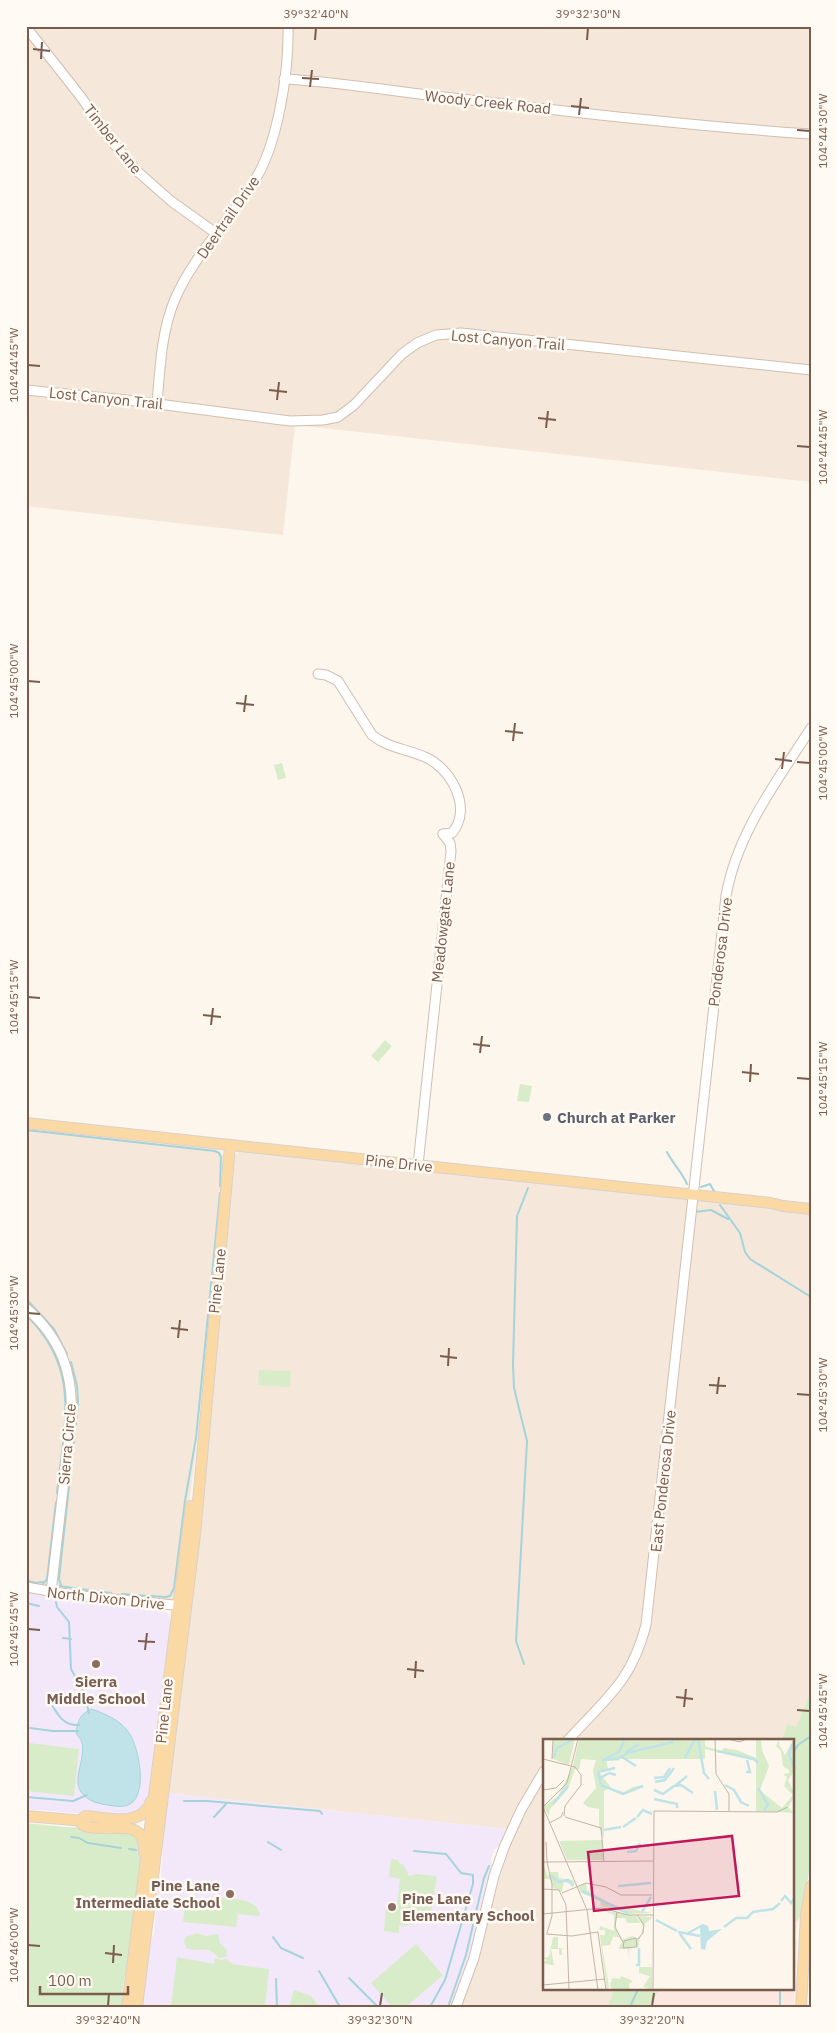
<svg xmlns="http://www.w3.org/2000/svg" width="837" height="2033" font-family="'IBM Plex Sans',sans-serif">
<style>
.residential{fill:#f5e8da}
.commercial{fill:#fde8e0}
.education{fill:#f3e8fa}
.green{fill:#d8ecc9}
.water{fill:#bfe3e8;stroke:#a5d3da}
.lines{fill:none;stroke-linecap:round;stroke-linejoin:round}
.stream{stroke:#a5d3da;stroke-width:2}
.minor-casing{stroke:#d1beb0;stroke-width:11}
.major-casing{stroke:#dad1cd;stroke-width:12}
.minor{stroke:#fff;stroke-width:9}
.major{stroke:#fbd9a5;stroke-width:10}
.ticks{fill:none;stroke:#7a5c4d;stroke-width:2}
.worship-dot{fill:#6b7280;stroke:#fffaf3;stroke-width:2}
.education-dot{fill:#8d6e63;stroke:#fffaf3;stroke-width:2}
.labels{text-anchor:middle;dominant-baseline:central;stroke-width:5;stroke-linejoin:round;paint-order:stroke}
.street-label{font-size:15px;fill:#7a5c4d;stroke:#fffaf3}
.worship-label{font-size:15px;font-weight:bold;fill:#5b616d;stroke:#fffaf3;text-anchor:start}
.education-label{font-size:15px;font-weight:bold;fill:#785e54;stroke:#fffaf3}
.inset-river{fill:none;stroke:#bfe3e8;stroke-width:2.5}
.inset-road{fill:none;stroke:#c5b3a7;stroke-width:1}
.view{fill:#c2185b;fill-opacity:0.15;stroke:#c2185b;stroke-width:2.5}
.inset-edge{fill:none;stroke:#7a5c4d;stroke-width:2.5}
.neatline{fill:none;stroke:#7a5c4d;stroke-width:2}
.ticks-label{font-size:12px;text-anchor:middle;fill:#7a5c4d}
</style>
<rect width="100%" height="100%" fill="#fdf6ec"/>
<g class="residential">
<path d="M26,26H811V482L295,425L283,535L26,506Z"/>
<path d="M26,1127L113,1138L214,1149L220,1151L223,1156L222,1196L194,1467L178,1590L175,1597L170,1600L162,1601L63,1591L26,1583Z"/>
<path d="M239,1151L811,1212V1692L796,1728L787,1724L782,1740H544V1989H615L607,2007H461L476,1968L501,1872L515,1832L506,1829L166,1793L234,1156Z"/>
</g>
<path class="commercial" d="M793,1813L811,1861L795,1937L797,1941L794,2007H650L659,1989H793Z"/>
<g class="education">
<path d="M26,1590L47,1596L96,1602L160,1608L169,1614L171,1621L150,1794L138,1811L126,1814L111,1813L110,1816L26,1809Z"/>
<path d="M166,1793L506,1829L500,1845L494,1850L491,1860L492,1868L473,1943L451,2007H142L151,1940L154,1934L157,1886H160L161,1879L165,1818L163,1817Z"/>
</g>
<g class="green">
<path d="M282,763L286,778L278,780L274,765Z"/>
<path d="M385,1040L392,1046L378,1062L371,1056Z"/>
<path d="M520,1084L532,1086L529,1102L517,1101Z"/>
<path d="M259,1370L291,1371L290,1387L258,1385Z"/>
<path d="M811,1692V1861L801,1916L798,1920L793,1923V1740H782L787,1724L796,1727Z"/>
<path d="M29,1743L79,1749L74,1796L26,1791Z"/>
<path d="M26,1823L65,1827L125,1830L137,1836L142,1850L129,1962C124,1977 121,1990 123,2007H26Z"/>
<path d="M391,1859L398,1860L400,1864H403L409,1876L416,1874L437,1876L430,1919L405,1926L399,1925V1933L384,1931L386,1906L397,1907L400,1879L389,1877Z"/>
<path d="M212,1898C227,1899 259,1896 260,1916L238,1914L236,1927L183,1922L185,1903Z"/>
<path d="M197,1933L206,1936L218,1934L220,1943L227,1950L226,1957L219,1958C204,1943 201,1954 187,1948L184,1943L185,1937Z"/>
<path d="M416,1944L443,1975L406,2007H392L371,1983Z"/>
<path d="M177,1957L214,1964L215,1958L221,1960L226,1959L233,1964L269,1969L265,2007H171Z"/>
<path d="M615,1989H659L650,2007H607Z"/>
<path d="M294,1990L311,1996L319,2007H289Z"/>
</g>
<path class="water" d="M91,1709C104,1713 122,1721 129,1733C139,1747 148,1794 130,1804C123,1808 115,1806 107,1805C96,1803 88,1801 81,1792C72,1778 86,1758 82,1743C81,1739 78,1736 76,1733C78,1721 79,1715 91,1709Z"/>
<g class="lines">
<g class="stream">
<path d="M26,1130L215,1151L219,1153L221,1157L220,1186"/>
<path d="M667,1152C673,1164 682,1172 687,1184"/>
<path d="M701,1187L710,1184L715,1193"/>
<path d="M720,1205L740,1233L745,1252L750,1259L811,1297"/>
<path d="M695,1212L711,1210L728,1219"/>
<path d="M28,1301L54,1329L67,1354"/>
<path d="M26,1315C82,1369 64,1424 57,1493"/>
<path d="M26,1580L36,1583L43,1582"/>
<path d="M43,1584L47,1579L56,1502"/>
<path d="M61,1585L59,1579L78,1403L77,1386L71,1362"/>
<path d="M59,1586L111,1593"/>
<path d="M122,1594L165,1597L170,1596L174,1588L185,1501L196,1438L220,1193"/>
<path d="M56,1602L57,1607L69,1622L71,1669L84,1693L89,1713"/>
<path d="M26,1603L39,1606"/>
<path d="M63,1638L71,1639"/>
<path d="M524,1664L516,1641L527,1441L514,1388L513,1364L517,1216L528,1188"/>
<path d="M49,1700C57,1713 62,1726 79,1725"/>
<path d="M30,1728L53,1731H78"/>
<path d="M793,1753L798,1745L811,1736"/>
<path d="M26,1797L73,1801L87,1795"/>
<path d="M184,1801H207L320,1811L322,1814"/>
<path d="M214,1817L226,1804"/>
<path d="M71,1837L79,1838L88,1843L121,1848"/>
<path d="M268,1842L281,1850"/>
<path d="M129,1849L136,1850"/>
<path d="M414,1851L446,1854L461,1873L473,1875V1884L445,1980L430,2007"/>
<path d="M273,1937L281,1948L303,1958"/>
<path d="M319,1971L340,2007"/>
<path d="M349,1978L378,2007"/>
<path d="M276,1979L277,2007"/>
<path d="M780,1989V2007"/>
<path d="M448,2007L466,1955L484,1878L489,1866"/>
<path d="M630,2007L638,1989"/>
</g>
<g class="minor-casing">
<g id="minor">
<path d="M26,27L81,97L113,143L137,171L171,201L217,234"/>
<path d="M284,79C341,82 397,92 453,98C572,112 691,126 811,134"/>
<path d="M26,390L127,400L290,421L323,420L338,417L354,405L402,354L417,343L436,335L461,333L811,370"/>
<path d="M157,404C160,369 161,332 175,299C193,257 228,222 253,183C278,146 289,71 288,26"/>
<path d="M318,674L326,675L338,681L372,735C388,748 407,749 425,757C451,768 473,808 452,833L443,834"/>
<path d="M418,1165L451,851L450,843L443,834"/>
<path d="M26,1308C62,1339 74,1375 71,1421L51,1592"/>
<path d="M26,1587L72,1595L184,1606"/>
<path d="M568,1740C605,1699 631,1683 646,1625L726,896C737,833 777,781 811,728"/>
<path d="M456,2007L474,1958L494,1876L505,1845L521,1810L544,1771"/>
</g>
</g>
<g class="major-casing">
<g id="major">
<path d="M26,1123L771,1203L783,1206L811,1209"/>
<path d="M26,1816L85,1821"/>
<path d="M144,1852C147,1814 104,1834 85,1826C82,1825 81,1823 79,1821L86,1816C107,1818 143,1828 151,1801"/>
<path d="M127,2007L191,1506"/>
<path d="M137,2007L195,1535L230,1146"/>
<path d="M801,2007L806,1914L811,1886"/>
</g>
</g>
<use href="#minor" class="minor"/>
<use href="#major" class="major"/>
</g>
<path class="ticks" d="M315,40L316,28M587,40L588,28M33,49L50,51M41,59L42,42M302,78L319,79M310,87L312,70M571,106L589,108M579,115L581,98M797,130L810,131M28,365L40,366M269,390L287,392M277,400L279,382M538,418L556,420M546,428L548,411M797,446L810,447M28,681L40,682M236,703L254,705M244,712L246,695M505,731L523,733M513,741L515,723M775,759L792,761M797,762L810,763M782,769L784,752M28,997L40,998M203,1015L221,1017M211,1025L213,1008M473,1044L490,1046M480,1053L482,1036M742,1072L759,1074M797,1078L810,1079M750,1082L751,1064M28,1313L40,1314M171,1328L188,1330M178,1338L180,1320M440,1356L457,1358M448,1366L449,1348M709,1385L726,1386M717,1394L719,1377M797,1394L810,1395M28,1629L40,1630M138,1641L155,1642M145,1650L147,1633M407,1669L424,1671M415,1678L416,1661M676,1697L693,1699M684,1707L686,1689M797,1710L810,1711M28,1945L40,1946M105,1953L122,1955M113,1963L114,1945M108,2006L109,1993M380,2006L382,1993M652,2006L654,1993"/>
<circle class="worship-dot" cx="547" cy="1117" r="5"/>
<g class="education-dot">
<circle cx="96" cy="1664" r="5"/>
<circle cx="230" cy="1894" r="5"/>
<circle cx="392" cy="1907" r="5"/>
</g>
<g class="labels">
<g class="street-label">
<text transform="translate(488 102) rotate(6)">Woody Creek Road</text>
<text transform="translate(113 139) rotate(52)">Timber Lane</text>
<text transform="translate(228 217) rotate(-55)">Deertrail Drive</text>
<text transform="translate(508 340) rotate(5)">Lost Canyon Trail</text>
<text transform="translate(106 398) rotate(6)">Lost Canyon Trail</text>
<text transform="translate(443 922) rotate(-84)">Meadowgate Lane</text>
<text transform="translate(720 952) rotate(-83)">Ponderosa Drive</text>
<text transform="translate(399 1163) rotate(6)">Pine Drive</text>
<text transform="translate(217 1281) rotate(-84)">Pine Lane</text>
<text transform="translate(67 1444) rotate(-85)">Sierra Circle</text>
<text transform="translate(663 1481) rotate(-84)">East Ponderosa Drive</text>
<text transform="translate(106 1598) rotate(6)">North Dixon Drive</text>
<text transform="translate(164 1711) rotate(-84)">Pine Lane</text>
</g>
<g class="worship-label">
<text x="557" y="1117">Church at Parker</text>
</g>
<g class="education-label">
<text x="96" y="1681">Sierra<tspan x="96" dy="17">Middle School</tspan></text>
<text x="220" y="1885" text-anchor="end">Pine Lane<tspan x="220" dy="17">Intermediate School</tspan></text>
<text x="402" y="1898" text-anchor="start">Pine Lane<tspan x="402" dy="17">Elementary School</tspan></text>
</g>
</g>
<g transform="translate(543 1739)">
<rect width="251" height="251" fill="#fdf6ec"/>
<path d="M10,0H32L26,26L10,20ZM36,0H162V7L179,12L181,9L194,11L213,19V0H218L219,11L226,27L217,51L239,69L250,56L241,47L244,38L240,35L246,34V31L240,27L238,12L233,7L236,0V5L242,16L251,0V33L245,41L251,53V59L245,68L251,74L213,72V22L162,10V20H63L65,30L56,33L69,50L81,53L90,48L101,46L80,56L65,50L61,52V100L56,88V70L45,68L40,64L53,49L50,31L53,21L38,20L36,31L32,30L25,50L7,70L6,77L1,68L15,57L30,27ZM60,101V121H24L16,102ZM0,124L5,138L6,133H15L16,139L30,141L32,146L21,143L19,153L10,149L7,140H0ZM43,144L44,151L69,166L109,174L86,175L58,167L57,161L38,154L35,147ZM59,171L93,177L98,184L96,177L109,178V188V179L100,186L95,208L86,210L87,224L85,210H75L79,203L76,198H71L72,193L67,206L59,207L66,248L64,251L57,196H62V191H56L57,187L71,192V176ZM74,179H82L84,184H99L100,194L95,199L89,197L79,201L72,188ZM10,198H15V209L24,210H19V216H16V210H8L11,226H8L0,224L4,221L0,219L6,218ZM96,228H109V251H96L107,249L100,248L107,237L96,234ZM78,237L90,242L86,245L87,251H70L67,247L69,239L77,240Z" fill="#d8ecc9" fill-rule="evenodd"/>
<path d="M160,185L165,187L166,192L179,190L164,202L162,211L158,210L157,188Z" fill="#bfe3e8"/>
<path class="inset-river" d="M155,0L161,34L166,40M249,5L246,16L252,30M174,12L211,20L215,24M83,13L96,5M79,18L93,27M10,19L14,9L29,1M76,19L84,14L130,3M142,19L152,0M62,20L76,13L81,2M59,21L76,20M55,33L58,46L80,55L100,47M55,33L72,29M203,33H207L204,21M57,39L66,34L73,36M111,39L121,38L127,29M112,43L122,41L131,29M182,46L191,51L198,63L206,67M132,47L144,37M215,49L225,66L221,71M111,51L120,55L131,47L138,46L150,54M172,52L174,71M111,60L134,65V69M10,65L25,47M94,78L100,71L109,75M80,88L93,79M61,91L78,88M84,113L93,112L97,104M8,137L16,143L25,141L30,147M75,147L108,144M39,152L85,174M238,162L242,157L248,164L252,158M99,173L108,158M113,181L134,192M181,188L193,179H204L210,173L230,170L237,164M135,193L157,197M145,194L160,186M137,195L148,210M93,226H96V209"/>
<path class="inset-road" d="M172,0L173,35L186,55V72M185,0L197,3L203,0M0,20L32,28L38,36V46L22,67L21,77M9,20L10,0M0,51L13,49L21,41M0,68L44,171L55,251M0,68L24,44L35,0M22,78L58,89L61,122M6,84L18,78L20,73M3,103L4,123M0,123L110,122M0,150L16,151L23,166L26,251M19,154L43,144L63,148L78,156H109M74,173L72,188L80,203M0,175L59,169L85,176H110M94,176L101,186L100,194L95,200M4,194L9,177V145L4,123M3,195L29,197L55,193L63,251M93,199L94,208L80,209L81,202ZM0,246L62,240M110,251L111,72L234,73L245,68"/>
<path class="view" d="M189,97L196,157L51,172L45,113Z"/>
<rect width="251" height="251" class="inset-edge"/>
</g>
<rect width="837" height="2033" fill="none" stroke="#fffaf3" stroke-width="55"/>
<path d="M40 1986v8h88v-8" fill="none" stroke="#7a5c4d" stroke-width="2.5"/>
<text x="48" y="1986" font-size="15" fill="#7a5c4d" stroke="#fffaf3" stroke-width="4" paint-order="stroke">100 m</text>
<rect x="28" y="28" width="782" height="1978" class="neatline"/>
<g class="ticks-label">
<text x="316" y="18">39°32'40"N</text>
<text x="588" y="18">39°32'30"N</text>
<text transform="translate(823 131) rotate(-90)" y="4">104°44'30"W</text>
<text transform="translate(14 365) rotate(-90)" y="4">104°44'45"W</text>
<text transform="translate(823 447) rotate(-90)" y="4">104°44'45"W</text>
<text transform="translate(14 681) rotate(-90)" y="4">104°45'00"W</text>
<text transform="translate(823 763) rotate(-90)" y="4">104°45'00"W</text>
<text transform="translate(14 997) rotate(-90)" y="4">104°45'15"W</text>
<text transform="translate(823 1079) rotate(-90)" y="4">104°45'15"W</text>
<text transform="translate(14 1313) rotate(-90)" y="4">104°45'30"W</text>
<text transform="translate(823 1395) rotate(-90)" y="4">104°45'30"W</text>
<text transform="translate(14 1629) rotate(-90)" y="4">104°45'45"W</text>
<text transform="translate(823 1711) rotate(-90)" y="4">104°45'45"W</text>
<text transform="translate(14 1945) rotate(-90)" y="4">104°46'00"W</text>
<text x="108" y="2024">39°32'40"N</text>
<text x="380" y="2024">39°32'30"N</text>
<text x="652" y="2024">39°32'20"N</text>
</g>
</svg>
